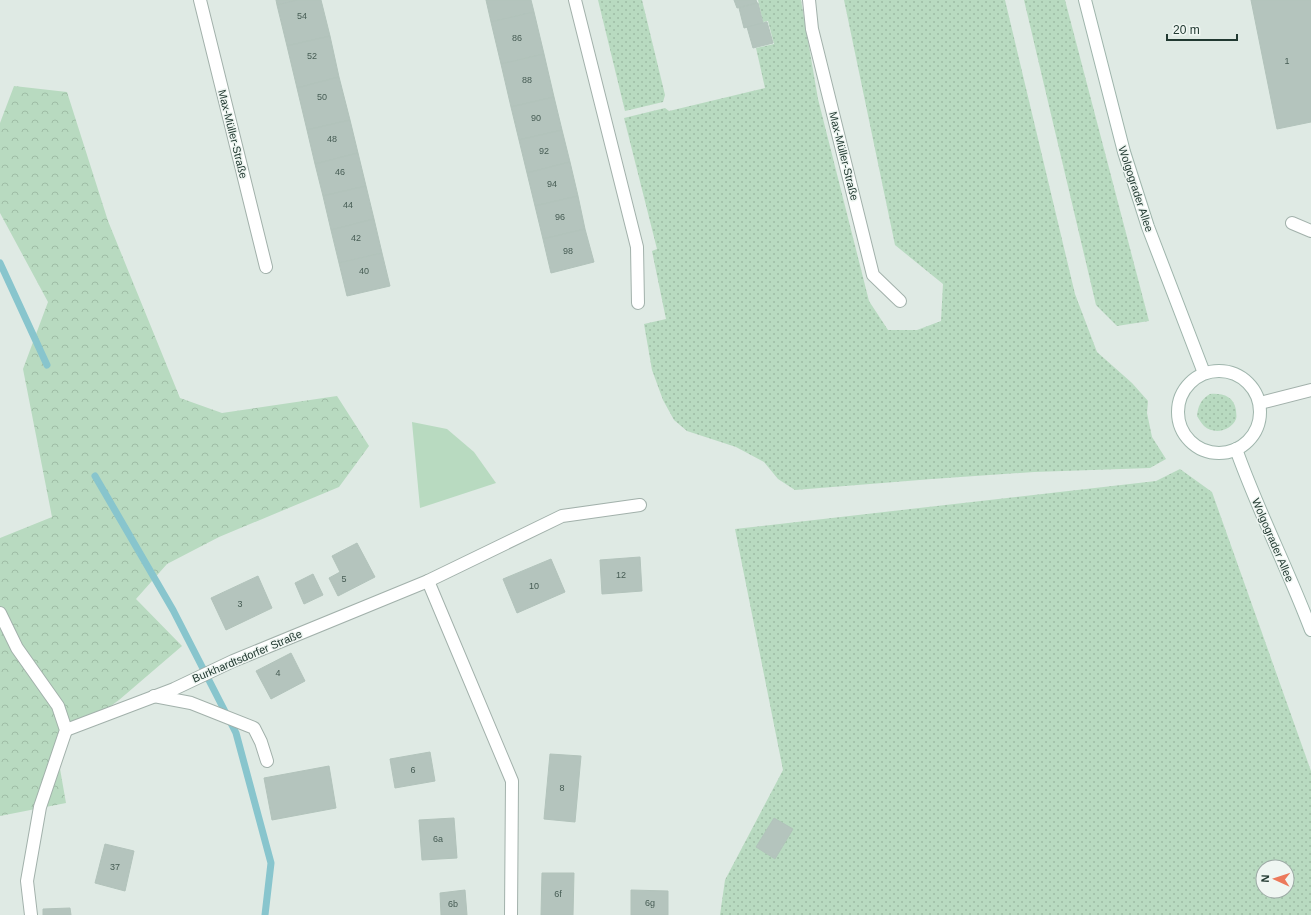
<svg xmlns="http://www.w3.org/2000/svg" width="1311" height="915" font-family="Arial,sans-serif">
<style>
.grass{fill:url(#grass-dots);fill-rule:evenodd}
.forest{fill:url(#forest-crowns)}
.pitch{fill:#b8dac0}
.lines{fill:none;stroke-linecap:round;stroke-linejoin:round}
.stream{stroke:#88c5cd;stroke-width:7}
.building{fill:#b4c4bd;stroke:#b2c3bb}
.service-casing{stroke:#a2b1ab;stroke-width:14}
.minor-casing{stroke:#a2b1ab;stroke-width:14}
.tertiary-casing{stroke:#a2b1ab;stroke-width:14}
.secondary-casing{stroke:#9fb5ac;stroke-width:14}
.service{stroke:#fff;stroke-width:12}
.minor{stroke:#fff;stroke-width:12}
.tertiary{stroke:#fff;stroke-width:12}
.secondary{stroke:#fff;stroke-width:12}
.labels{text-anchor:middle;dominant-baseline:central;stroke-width:3;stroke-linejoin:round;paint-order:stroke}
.number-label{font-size:9px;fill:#465c54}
.street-label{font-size:11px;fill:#213931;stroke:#eff6f2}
</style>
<defs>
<pattern id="grass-dots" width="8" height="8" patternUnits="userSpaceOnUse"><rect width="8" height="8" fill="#b8dac0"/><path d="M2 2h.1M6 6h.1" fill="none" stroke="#9ebca5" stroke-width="1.8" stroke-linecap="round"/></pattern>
<pattern id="forest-crowns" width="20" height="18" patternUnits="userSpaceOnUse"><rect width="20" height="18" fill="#b8dac0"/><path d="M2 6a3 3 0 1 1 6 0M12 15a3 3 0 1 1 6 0" fill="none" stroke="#9ebca5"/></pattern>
</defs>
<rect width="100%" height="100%" fill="#dfeae4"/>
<g class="grass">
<path d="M598,0H642L665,95L663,102L625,111Z"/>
<path d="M758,0H801L818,99L869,301L888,330H917L941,321L943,284L895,245L844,0H1005L1075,294L1097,352L1132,383L1148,401L1147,413L1152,437L1166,459L1150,468L1034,472L932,479L795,490L778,479L764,462L736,447L687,431L674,420L663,400L652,370L644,324L666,319L652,251L657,249L624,118L665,108L669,111L765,88L756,48L774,44L768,21L763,22Z"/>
<path d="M1024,0H1065L1149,321L1117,326L1096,305Z"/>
<path d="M1210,394C1222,393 1234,396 1236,410C1236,412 1237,417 1236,419C1231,431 1214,435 1204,426C1201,423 1199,419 1197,416C1198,406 1201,399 1210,394Z"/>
<path d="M1180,469L1212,492L1311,771V915H720L725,880L783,770L735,529L1156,481ZM1263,867H1287V891H1263Z"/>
</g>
<path class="forest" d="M14,86L67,92L108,221L180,398L222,413L337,396L369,446L339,487L219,537L167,564L136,599L182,646L119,700L56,746L66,803L0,816V538L52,517L23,369L48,302L0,213V123Z"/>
<path class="pitch" d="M412,422L447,429L474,452L496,483L420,508Z"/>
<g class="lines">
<g class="stream">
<path d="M0,263L47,365"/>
<path d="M95,476L173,610L236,733L271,863L265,915"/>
</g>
</g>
<g class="building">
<path d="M276,0H298L277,5Z"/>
<path d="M298,0H321L330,36L287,46L277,5Z"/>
<path d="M486,0H531L534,12L491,22Z"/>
<path d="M734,0H756L757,3L737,8Z"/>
<path d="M1251,0H1311V122L1277,129Z"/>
<path d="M757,3H758L763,23L744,28L739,8Z"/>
<path d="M534,12L544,54L501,64L491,22Z"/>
<path d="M767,22L773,43L753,48L747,27Z"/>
<path d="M330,36L339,77L297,88L287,46Z"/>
<path d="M544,54L554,97L511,107L501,64Z"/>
<path d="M339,77L350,120L307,130L297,88Z"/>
<path d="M554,97L562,130L519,140L511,107Z"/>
<path d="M350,120L358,153L315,164L307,130Z"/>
<path d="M562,130L570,162L527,173L519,140Z"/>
<path d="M358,153L366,186L323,196L315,164Z"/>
<path d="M570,162L578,196L535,206L527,173Z"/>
<path d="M366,186L374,219L331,230L323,196Z"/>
<path d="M578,196L585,229L543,239L535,206Z"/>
<path d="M374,219L382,253L339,263L331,230Z"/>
<path d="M585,229L594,262L551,273L543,239Z"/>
<path d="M382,253L390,286L347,296L339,263Z"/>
<path d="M357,543L375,577L338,596L329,578L340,572L332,556Z"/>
<path d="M640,557L642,591L602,594L600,560Z"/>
<path d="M551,559L565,592L517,613L503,579Z"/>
<path d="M313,574L323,595L304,604L295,583Z"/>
<path d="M258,576L272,608L226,630L211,598Z"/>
<path d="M291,653L305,681L271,699L256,671Z"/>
<path d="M430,752L435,781L395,788L390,759Z"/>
<path d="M550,754L581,756L575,822L544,819Z"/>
<path d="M329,766L336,808L272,820L264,778Z"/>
<path d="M454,818L457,858L422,860L419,820Z"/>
<path d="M774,818L793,829L775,859L756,847Z"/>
<path d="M105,844L134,851L125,891L95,883Z"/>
<path d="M542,873H574L573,915H541Z"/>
<path d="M465,890L467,915H441L440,893Z"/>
<path d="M631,890L668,891V915H631Z"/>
<path d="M70,908L71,915H43V909Z"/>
</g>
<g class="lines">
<g class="service-casing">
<path id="service" d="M154,696L191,703L254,728L261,742L267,761"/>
</g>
<g class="minor-casing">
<g id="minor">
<path d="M200,0L266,267"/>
<path d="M575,0L637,247L638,303"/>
<path d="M809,0L812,29L873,275L900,301"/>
<path d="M1292,223L1311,231"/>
<path d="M428,581L512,781L511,915"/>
<path d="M0,613L17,648L58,706L66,730L40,807L27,881L31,915"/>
<path d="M66,730L174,689L233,661L428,581L562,516L640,505"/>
</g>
</g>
<g class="tertiary-casing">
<path id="tertiary" d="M1260,403L1311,390"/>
</g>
<g class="secondary-casing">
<g id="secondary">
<path d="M1085,0L1124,152L1148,227L1204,373"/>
<circle cx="1219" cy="412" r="41"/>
<path d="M1236,449C1258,511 1288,569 1311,630"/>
</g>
</g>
<use href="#service" class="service"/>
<use href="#minor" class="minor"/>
<use href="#tertiary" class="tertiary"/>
<use href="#secondary" class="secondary"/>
</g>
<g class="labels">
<g class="number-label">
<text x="302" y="16">54</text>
<text x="517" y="38">86</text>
<text x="312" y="56">52</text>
<text x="1287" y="61">1</text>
<text x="527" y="80">88</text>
<text x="322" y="97">50</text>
<text x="536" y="118">90</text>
<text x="332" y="139">48</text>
<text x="544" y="151">92</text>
<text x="340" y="172">46</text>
<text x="552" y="184">94</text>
<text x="348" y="205">44</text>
<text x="560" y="217">96</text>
<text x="356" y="238">42</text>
<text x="568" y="251">98</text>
<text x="364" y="271">40</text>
<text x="621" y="575">12</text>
<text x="344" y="579">5</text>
<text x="534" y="586">10</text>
<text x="240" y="604">3</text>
<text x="278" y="673">4</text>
<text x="413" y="770">6</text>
<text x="562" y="788">8</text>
<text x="438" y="839">6a</text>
<text x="115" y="867">37</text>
<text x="558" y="894">6f</text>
<text x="650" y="903">6g</text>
<text x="453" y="904">6b</text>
</g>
<g class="street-label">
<text transform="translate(233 134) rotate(76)">Max-Müller-Straße</text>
<text transform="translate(844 156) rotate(76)">Max-Müller-Straße</text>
<text transform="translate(1136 189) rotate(72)">Wolgograder Allee</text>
<text transform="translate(1273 540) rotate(67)">Wolgograder Allee</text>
<text transform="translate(247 656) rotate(-23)">Burkhardtsdorfer Straße</text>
</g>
</g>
<g transform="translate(1275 879) rotate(273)"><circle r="19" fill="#eff6f2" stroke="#9daaa5"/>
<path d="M0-3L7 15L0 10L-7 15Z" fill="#ec795b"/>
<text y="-6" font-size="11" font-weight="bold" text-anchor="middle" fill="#213931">N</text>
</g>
<path d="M1167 34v6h70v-6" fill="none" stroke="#213931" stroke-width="2"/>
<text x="1173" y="34" font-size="12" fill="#213931" stroke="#eff6f2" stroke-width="3" paint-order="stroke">20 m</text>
</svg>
